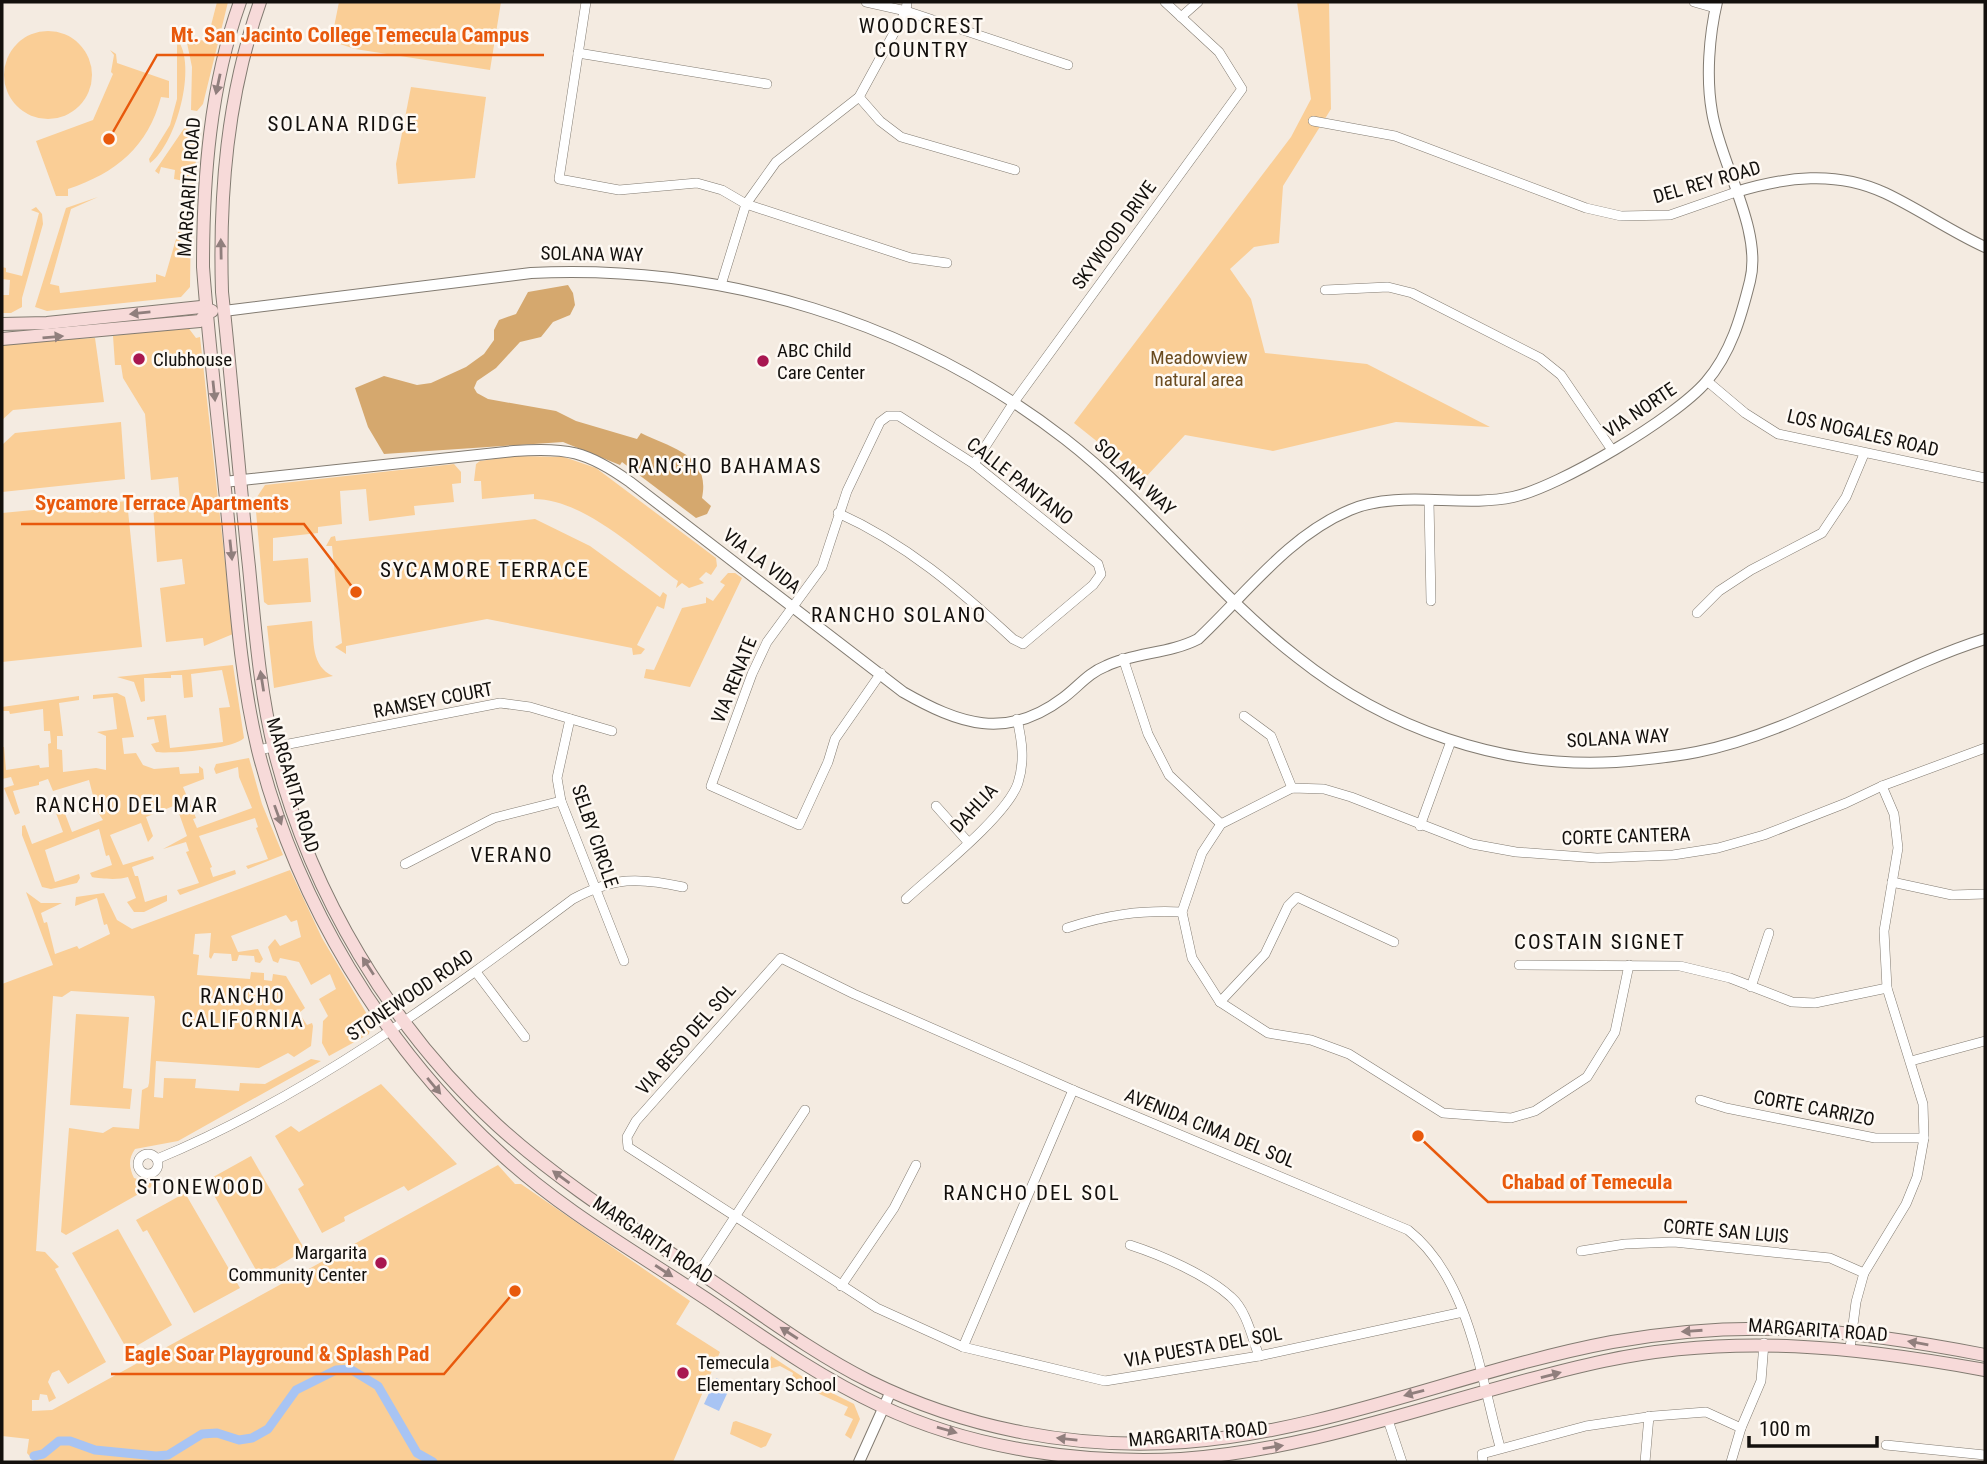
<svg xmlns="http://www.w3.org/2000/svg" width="1987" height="1464" font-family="'Roboto Condensed',sans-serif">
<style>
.green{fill:#face96}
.forest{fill:#d5a86e}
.water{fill:#a8c4f3}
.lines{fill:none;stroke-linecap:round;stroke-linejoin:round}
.canal{stroke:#a8c4f3;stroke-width:9}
.minor-casing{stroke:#827b71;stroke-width:10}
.tertiary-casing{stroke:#827b71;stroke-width:12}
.secondary-casing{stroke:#827b71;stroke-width:14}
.minor{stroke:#fff;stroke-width:9}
.tertiary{stroke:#fff;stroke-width:10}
.secondary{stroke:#f7dad9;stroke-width:12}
.oneway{fill:#907f7d}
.poi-dot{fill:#a81650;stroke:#fef9f3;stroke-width:2.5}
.labels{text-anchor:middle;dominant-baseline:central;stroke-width:5;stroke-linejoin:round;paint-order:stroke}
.street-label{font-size:19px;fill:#13100d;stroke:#fef9f3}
.poi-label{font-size:19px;fill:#13100d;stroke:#fef9f3;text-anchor:start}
.park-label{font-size:19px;fill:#6a4b1f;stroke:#fef9f3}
.neighbourhood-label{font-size:21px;letter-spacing:2px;fill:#13100d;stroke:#fef9f3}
.leader{fill:none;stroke:#e8590c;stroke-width:2.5}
.callout-dot{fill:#e8590c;stroke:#fef9f3;stroke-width:2.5}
.callout-label{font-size:21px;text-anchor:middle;font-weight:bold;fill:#e8590c;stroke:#fef9f3;stroke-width:5;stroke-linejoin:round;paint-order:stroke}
</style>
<rect width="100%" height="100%" fill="#f4ebe1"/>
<g class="green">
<path d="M217,2H228L203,104L197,111L191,110L192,67L186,38L207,41Z"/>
<path d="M339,2H501L490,70L355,49L325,39L326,35L332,37Z"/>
<path d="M1297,2H1329L1331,109L1283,186L1279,243L1254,247L1230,269L1251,299L1265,353L1367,364L1490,427L1396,422L1273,451L1185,435L1144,479L1074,423L1291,137L1311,99Z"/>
<circle cx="48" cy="75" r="44"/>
<path d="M177,39C198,65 176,145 150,163L149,159L170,125L177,99Z"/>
<path d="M110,50L116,54L117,63L169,81V98L161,97C148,147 116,173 68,189V196H56L36,141L93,120L113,74L111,72L114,55Z"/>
<path d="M411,87L486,97L475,178L398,184L396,164Z"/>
<path d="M185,127L193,128L198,138L191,213L190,287L181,297L47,311L35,307L66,208L98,197L71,209L50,284L59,286L60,293L156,282V274L165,277L181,222L184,181L174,179L175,170L161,167L159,174L155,171Z"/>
<path d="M36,207L42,214L43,224L22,298V307L11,313H2V295H9L10,280L2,279V267L6,268V272L22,276L39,213L31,210Z"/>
<path d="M187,326L196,338L200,337L233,634L204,646L203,638L166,642L160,588L185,584L182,559L157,562L153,504L180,501L178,477L151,480L145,414L123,378L121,365H115L113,336Z"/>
<path d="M95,338L104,402L13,410L2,420V342Z"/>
<path d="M121,422L125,479L2,492V445L15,433Z"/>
<path d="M515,456L564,457L596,468L716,558L717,566L711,575L706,572L699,579L704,583L689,588L682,583L676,588L678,581C640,553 584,499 534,499V494L482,499L481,481H474L476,464L480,461Z"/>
<path d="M454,464L461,472V483L452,484L454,502L414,506L415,515L369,521L366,489L340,491L342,524L318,527V533L273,538V561L308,558L311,602L268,605L264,602L255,500L265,485Z"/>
<path d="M127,501L142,647L2,662V513Z"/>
<path d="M535,519L590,546L660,597L663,592L667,595L664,609L657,606L637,645L645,649L641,654L633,655L632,648L487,619L346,646V654L335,647L342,643L332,546H326L331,537L335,536L336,541Z"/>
<path d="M728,573H735L742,578L690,687L644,678L646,669L654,670L682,608L706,603V597L713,601L725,585L720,582Z"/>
<path d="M312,621C314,642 311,666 333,676L274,688L267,626Z"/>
<path d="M233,665L244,738C234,749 172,754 156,752L151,744L159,742L154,719L147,720V717L166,715L170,748L223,742L219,708L230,707L222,670L191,674L193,697L184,698L182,675H171V678H144L145,701L141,702L134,682L117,677Z"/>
<path d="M117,693L125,697L134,737L122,738L124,754L136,753L143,765L154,769L179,767L180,774L199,773V766L203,769L204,779L183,787L196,818L193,819L197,828L252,808L239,777L238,767L216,774L214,769L216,764L249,758L262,804L283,855L248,869L246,866L268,859L256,828L258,827L255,818L199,836L212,867L210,868L213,877L235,870L236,874L180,895L177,890L199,883L186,852L189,851L186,842L163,849L187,836L176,805L146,817L153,836L148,842L141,823L110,835L123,865L153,856L154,859L132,867L135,876H138L145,902L167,895V901L144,912H134L127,902L136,898L128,877C120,880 101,879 92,877L90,873L112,865L109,855L106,856L99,829L45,850L55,882L79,874L80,878L77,883L51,889L42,887L22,835V826L25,825L32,844L63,832L56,813L64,811L72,832L103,820L97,811L89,780L53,791L48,779L39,782V785L13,791L20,813L15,815L4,788L14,785L11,777L2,779V747H4L6,770L39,765L40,768L49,767L48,744L51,743L50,731H44L43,709L10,714L9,711H2V707L79,696V700L59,703L63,736H57V749L62,750L63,772L96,768L106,770V736L97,732L117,729L113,697L93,699V695Z"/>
<path d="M290,870L322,938L371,1021L369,1034L329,1056L322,1043L323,1021L328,1016L319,999L336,989L330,974L311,985L299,962L280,958L278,963L273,961L268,947L275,939L280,946L301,937L297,920L291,922L286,915L231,936L238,952L258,949L263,959L260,963L255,962L254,956L239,955L237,961H232L231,954L214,953L211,959L209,957L211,933L195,934L193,954L199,955L197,975L250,979L251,972L264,973V980L272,981L273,974L286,976L305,1008L299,1013L307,1025L312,1023L313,1026L311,1046L294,1057L288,1053L259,1068L156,1061L154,1097L163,1098L164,1078L196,1079L195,1088L239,1091L240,1083L265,1084L311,1059L321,1061L178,1141L135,1149C128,1159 129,1167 134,1178L153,1184L151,1187L66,1235L61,1232L69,1128L103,1133L113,1127L139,1129L142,1090L148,1087L149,1083L155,1001L154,996L71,991L62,997L53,996L36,1251L45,1252L59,1267L55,1269L106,1362L68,1384L59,1370L52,1373L48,1382L56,1398L49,1402L47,1395L40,1394L39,1400H32V1411L52,1410L498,1165L515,1184H521L690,1301L676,1324L720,1352L673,1462H35L27,1453L29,1439L2,1436V984L53,965L26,892L41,903H62L41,913L44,923L47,922L55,954L77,946L79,949L110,934L107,924L104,925L97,898L75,906L76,897L104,893L117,920L132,929Z"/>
<path d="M76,1014L129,1017L123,1088L132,1089L130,1109L70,1105Z"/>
<path d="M381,1084L457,1164L408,1191L404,1186L344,1217L345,1221L322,1233L298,1189L304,1185L275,1136L291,1126L299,1132Z"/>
<path d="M251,1156L305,1250L260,1277L206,1181Z"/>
<path d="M185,1193L240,1288L194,1313L147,1230L143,1232L136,1220Z"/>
<path d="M118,1229L172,1325L128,1351L72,1253Z"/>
<path d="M771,1356L812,1383L854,1404L860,1419L851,1439L845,1435L853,1419L844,1415L848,1407L791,1381L793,1373L780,1366L768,1369Z"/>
<path d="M736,1421L772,1434L766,1446L761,1448L730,1434L733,1422Z"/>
</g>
<path class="forest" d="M568,285L573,293L575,305L570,315L553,322L541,337L520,342L496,368L477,381L474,388L477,393L488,399L556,411L576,421L637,439L641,433C670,448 711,454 702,498L711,506L707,514L696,518L622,462L620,465L563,442L384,454L368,427L355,388L384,376L417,385L431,383L466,367L484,354L494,340V330L499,320L516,314L528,292Z"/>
<path class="water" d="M716,1378L731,1385L719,1411L704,1404Z"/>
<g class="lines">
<path class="canal" d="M34,1456L43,1454L59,1441H70L95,1450L156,1456L168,1455L202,1434L217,1433L239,1440L252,1438L268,1429L296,1390L336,1370L350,1369L378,1386L417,1453L433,1462"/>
<g class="minor-casing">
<g id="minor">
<path d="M586,2L559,179L619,190L697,183L722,190L746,204L911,258L947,263"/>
<path d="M866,2L906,11L1068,65"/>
<path d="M1694,2L1715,8"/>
<path d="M1181,17L1198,2"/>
<path d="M578,53L767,84"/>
<path d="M859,97L880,121L901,137L1015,170"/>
<path d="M1313,121L1395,136L1586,208L1621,216L1670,215L1736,192"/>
<path d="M721,285L746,204L776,162L859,97L906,11L907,2"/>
<path d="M1325,290L1388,287L1412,293L1540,358L1561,375L1612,450"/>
<path d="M1707,381L1745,413L1778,434L1985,478"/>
<path d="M974,464L1014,402L1242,89L1219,52L1165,2"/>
<path d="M1429,501L1431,601"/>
<path d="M838,513C905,543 959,589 1013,639L1023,644L1093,585L1101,574L1098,564L974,464L899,416H888L880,422L847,491L822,567L767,642L752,674L711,786L799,825L828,762L835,739L881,673"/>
<path d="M1697,613L1719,591L1751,570L1822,533L1846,497L1864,454"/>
<path d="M1123,658L1148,734L1169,775L1221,824"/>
<path d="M1244,716L1271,736L1292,788"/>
<path d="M570,719L557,778L561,801L624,961"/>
<path d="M258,750L500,703L530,707L612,731"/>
<path d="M936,806L968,842"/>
<path d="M1420,826L1451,741"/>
<path d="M405,864L494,818L561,801"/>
<path d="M1892,882L1952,895L1985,894"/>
<path d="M906,899C933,874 1007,816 1018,783C1025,761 1022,741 1017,719"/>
<path d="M1067,928C1106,915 1140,910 1182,912"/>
<path d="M1519,965L1680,966L1730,978L1792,1002L1815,1003L1887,988"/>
<path d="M1629,965L1615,1032L1587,1077L1535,1111L1511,1118L1443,1113L1349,1054L1311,1040L1268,1033L1220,1002L1192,958L1182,912L1202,853L1221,824L1292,788L1324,789L1351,797L1472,844L1516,852L1597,858L1673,855L1718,848L1764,835L1846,803L1882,786L1985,748"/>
<path d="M476,972L525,1037"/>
<path d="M1751,987L1769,933"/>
<path d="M1220,1002L1265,954L1288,906L1297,897L1394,942"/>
<path d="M1911,1061L1985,1041"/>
<path d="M1700,1100L1726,1108L1875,1138H1924"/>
<circle cx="148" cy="1164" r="10"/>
<path d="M157,1159C309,1096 442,997 573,899C614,877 638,877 683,887"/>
<path d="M1130,1245C1161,1255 1207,1275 1231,1297C1247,1311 1252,1338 1259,1356"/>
<path d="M1581,1251L1625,1244L1674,1242L1830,1258L1864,1273"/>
<path d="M841,1286L894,1208L916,1165"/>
<path d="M689,1287L805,1110"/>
<path d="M1463,1312L1259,1356L1105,1381L963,1347L877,1308L628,1147L627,1137L636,1121L781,958L854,994L1073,1090L1408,1230C1469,1278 1480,1375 1500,1447"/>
<path d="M963,1347L1073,1090"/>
<path d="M1850,1348L1856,1302L1864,1273L1906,1204L1917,1177L1924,1138L1923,1104L1887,988L1884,931L1898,848L1894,814L1882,786"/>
<path d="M1388,1420L1402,1462"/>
<path d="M1886,1445L1985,1455"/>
<path d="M1483,1462L1482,1454L1586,1426L1654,1416L1706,1412L1741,1428"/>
<path d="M1645,1462L1649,1416"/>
<path d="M1731,1462L1741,1428L1761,1381L1764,1343"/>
</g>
</g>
<g class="tertiary-casing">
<g id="tertiary">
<path d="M1736,192C1785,177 1836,170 1885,193C1919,209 1950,231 1985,247"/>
<path d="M224,311L531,273C724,264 912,321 1065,439C1149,504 1213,592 1297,657C1386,728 1501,769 1616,762C1642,760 1671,757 1697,752C1795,733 1889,669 1985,639"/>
<path d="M224,482L514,451C566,447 587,451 630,482L903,692C959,724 1006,741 1063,698C1078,687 1088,673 1106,666C1135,652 1169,654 1198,639C1246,594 1288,536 1350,510C1398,489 1462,508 1513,497C1559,487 1675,418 1706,382C1731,353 1741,317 1750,281C1763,230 1720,163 1712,112C1706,78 1709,36 1717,2"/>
<path d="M859,1462L891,1391"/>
</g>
</g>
<g class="secondary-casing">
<g id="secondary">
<path d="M240,2C210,86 203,178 203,267C209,348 219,428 227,509C235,589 239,671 258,750C296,902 383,1045 498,1151C563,1212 643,1256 717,1306C770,1342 823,1379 881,1406C972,1449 1081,1464 1181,1459C1326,1449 1463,1391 1604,1361C1733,1333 1858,1347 1985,1370"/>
<path d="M260,2C227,96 219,194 222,292C232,384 239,476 249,567C255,629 260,693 275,753C310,893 391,1028 497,1125C565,1187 645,1235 721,1287C768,1319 817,1355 869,1381C966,1429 1076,1450 1185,1442C1331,1431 1469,1369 1612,1342C1747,1318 1852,1329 1985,1355"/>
<path d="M2,324L47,323L201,307L212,311"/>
<path d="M2,339L200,321L207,312"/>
</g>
</g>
<use href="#minor" class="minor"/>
<use href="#tertiary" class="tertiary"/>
<use href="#secondary" class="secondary"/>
</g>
<defs><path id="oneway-solid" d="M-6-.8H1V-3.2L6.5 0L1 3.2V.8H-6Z" transform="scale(1.75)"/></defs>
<g class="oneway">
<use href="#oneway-solid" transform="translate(218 84) rotate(102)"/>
<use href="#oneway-solid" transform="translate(221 249) rotate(-91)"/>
<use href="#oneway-solid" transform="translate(140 313) rotate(174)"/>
<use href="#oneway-solid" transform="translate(53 337) rotate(-5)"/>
<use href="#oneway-solid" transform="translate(214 391) rotate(84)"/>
<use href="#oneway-solid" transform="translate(231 550) rotate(84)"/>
<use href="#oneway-solid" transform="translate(262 681) rotate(-99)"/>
<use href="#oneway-solid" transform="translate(278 815) rotate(70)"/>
<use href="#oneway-solid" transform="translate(368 966) rotate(-123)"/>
<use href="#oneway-solid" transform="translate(434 1086) rotate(50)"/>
<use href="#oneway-solid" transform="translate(561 1177) rotate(-144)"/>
<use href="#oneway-solid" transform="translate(664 1271) rotate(33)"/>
<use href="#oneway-solid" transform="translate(1692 1331) rotate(176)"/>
<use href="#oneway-solid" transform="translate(789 1333) rotate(-147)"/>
<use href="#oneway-solid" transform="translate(1918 1343) rotate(-170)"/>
<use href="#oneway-solid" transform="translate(1551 1375) rotate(-15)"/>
<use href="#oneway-solid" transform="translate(1414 1393) rotate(165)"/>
<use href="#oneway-solid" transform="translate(947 1430) rotate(16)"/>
<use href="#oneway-solid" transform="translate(1067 1439) rotate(-174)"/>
<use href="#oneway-solid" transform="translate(1273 1447) rotate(-9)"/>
</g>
<g class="poi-dot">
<circle cx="139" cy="359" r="7"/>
<circle cx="763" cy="361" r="7"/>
<circle cx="381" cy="1263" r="7"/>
<circle cx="683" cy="1373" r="7"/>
</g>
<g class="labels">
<g class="street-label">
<text transform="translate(1707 182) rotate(-16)">DEL REY ROAD</text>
<text transform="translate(189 187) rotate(-86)">MARGARITA ROAD</text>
<text transform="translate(1114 235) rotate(-54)">SKYWOOD DRIVE</text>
<text transform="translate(592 254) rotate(1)">SOLANA WAY</text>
<text transform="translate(1640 410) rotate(-34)">VIA NORTE</text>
<text transform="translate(1863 433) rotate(13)">LOS NOGALES ROAD</text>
<text transform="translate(1135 477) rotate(43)">SOLANA WAY</text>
<text transform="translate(1020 481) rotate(38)">CALLE PANTANO</text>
<text transform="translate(762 561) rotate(38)">VIA LA VIDA</text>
<text transform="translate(734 680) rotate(-68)">VIA RENATE</text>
<text transform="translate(433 700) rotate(-11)">RAMSEY COURT</text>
<text transform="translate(1618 738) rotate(-3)">SOLANA WAY</text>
<text transform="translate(293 785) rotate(73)">MARGARITA ROAD</text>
<text transform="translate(974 808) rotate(-47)">DAHLIA</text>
<text transform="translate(595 836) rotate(71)">SELBY CIRCLE</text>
<text transform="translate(1626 836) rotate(-2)">CORTE CANTERA</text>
<text transform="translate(410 995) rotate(-34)">STONEWOOD ROAD</text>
<text transform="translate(686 1039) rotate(-49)">VIA BESO DEL SOL</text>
<text transform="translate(1814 1108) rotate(11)">CORTE CARRIZO</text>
<text transform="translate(1210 1128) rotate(22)">AVENIDA CIMA DEL SOL</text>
<text transform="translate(1726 1231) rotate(5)">CORTE SAN LUIS</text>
<text transform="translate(653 1240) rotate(34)">MARGARITA ROAD</text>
<text transform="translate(1818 1330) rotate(4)">MARGARITA ROAD</text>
<text transform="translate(1203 1347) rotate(-10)">VIA PUESTA DEL SOL</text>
<text transform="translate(1198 1434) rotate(-5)">MARGARITA ROAD</text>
</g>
<g class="poi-label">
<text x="777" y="350">ABC Child<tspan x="777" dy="22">Care Center</tspan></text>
<text x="153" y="359">Clubhouse</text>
<text x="367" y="1252" text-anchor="end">Margarita<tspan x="367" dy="22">Community Center</tspan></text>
<text x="697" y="1362">Temecula<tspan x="697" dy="22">Elementary School</tspan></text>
</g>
<g class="park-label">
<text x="1199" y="357">Meadowview<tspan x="1199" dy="22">natural area</tspan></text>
</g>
<g class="neighbourhood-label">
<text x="922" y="26">WOODCREST<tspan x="922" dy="24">COUNTRY</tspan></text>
<text x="343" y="124">SOLANA RIDGE</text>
<text x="725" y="466">RANCHO BAHAMAS</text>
<text x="485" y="570">SYCAMORE TERRACE</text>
<text x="899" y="615">RANCHO SOLANO</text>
<text x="127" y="805">RANCHO DEL MAR</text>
<text x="512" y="855">VERANO</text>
<text x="1600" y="942">COSTAIN SIGNET</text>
<text x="243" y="996">RANCHO<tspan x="243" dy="24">CALIFORNIA</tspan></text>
<text x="201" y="1187">STONEWOOD</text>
<text x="1032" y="1193">RANCHO DEL SOL</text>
</g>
</g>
<path class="leader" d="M109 139L157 55H544M356 592L304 524H21M1418 1136L1488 1202H1687M515 1291L444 1374H111"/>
<g class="callout-dot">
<circle cx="109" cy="139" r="7"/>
<circle cx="356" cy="592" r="7"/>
<circle cx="1418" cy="1136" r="7"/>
<circle cx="515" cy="1291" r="7"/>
</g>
<g class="callout-label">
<text x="350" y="42">Mt. San Jacinto College Temecula Campus</text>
<text x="162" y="510">Sycamore Terrace Apartments</text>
<text x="1587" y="1189">Chabad of Temecula</text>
<text x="277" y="1361">Eagle Soar Playground &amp; Splash Pad</text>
</g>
<rect width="1987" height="1464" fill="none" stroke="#13100d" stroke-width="7"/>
<path d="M1749 1436v10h128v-10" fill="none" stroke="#13100d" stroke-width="3.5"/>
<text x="1759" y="1436" font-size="21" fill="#13100d" stroke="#fef9f3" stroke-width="5" paint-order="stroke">100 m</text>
</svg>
